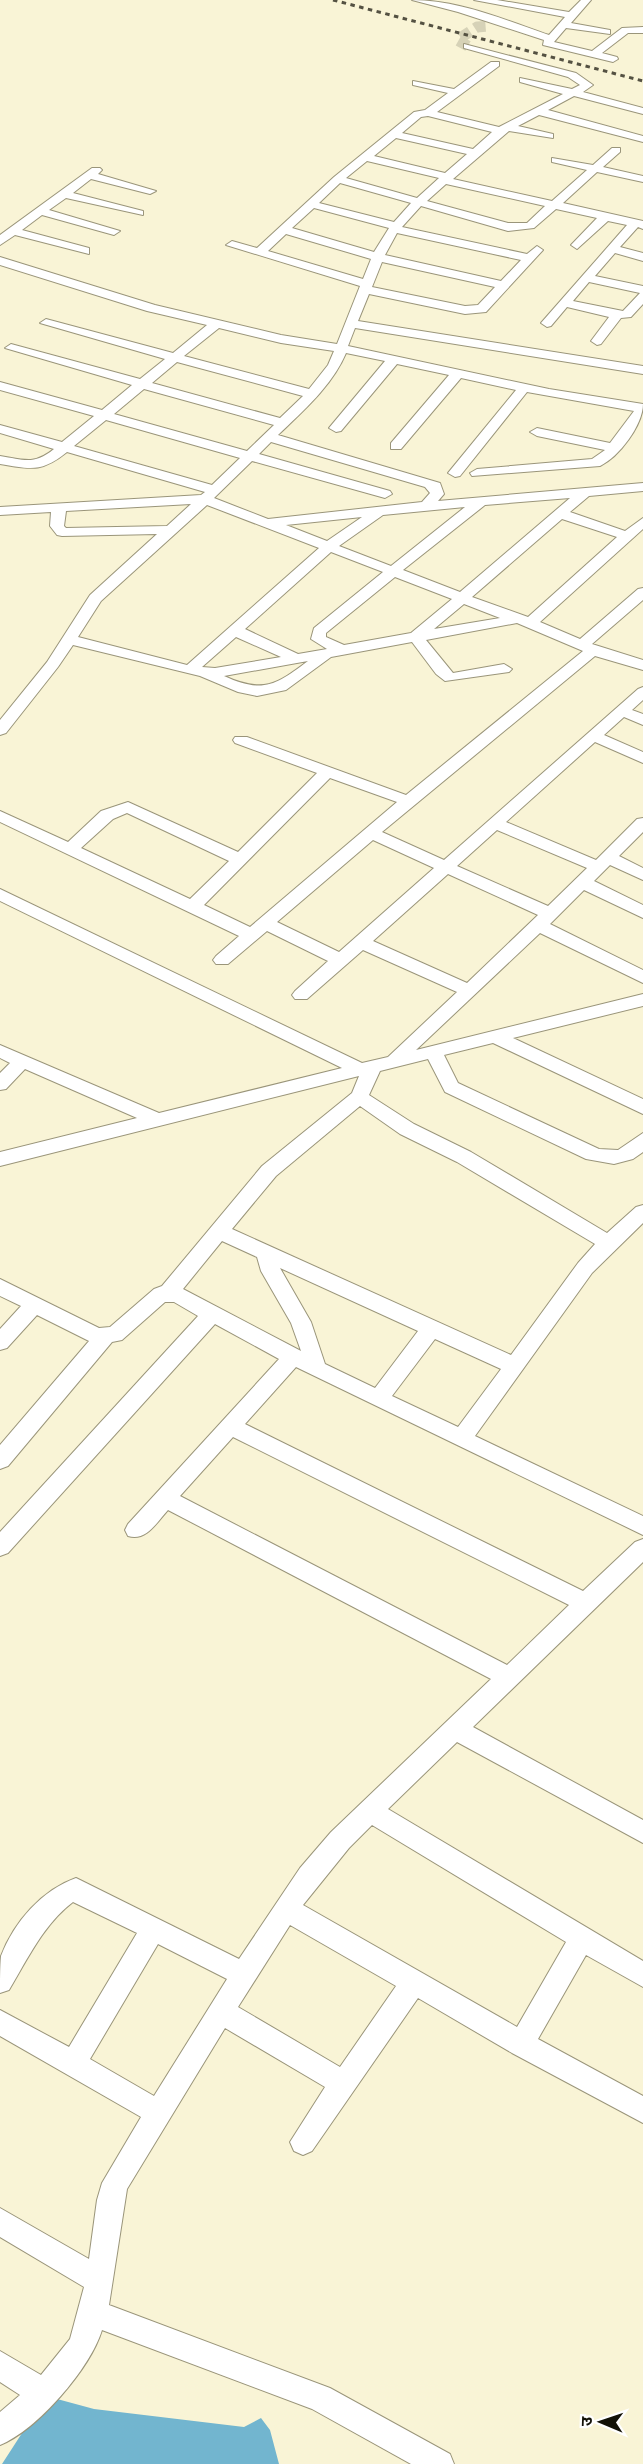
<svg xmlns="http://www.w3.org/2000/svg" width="643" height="2464" font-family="Bitter,'Noto Sans Devanagari',serif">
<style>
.water{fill:#72b5cf}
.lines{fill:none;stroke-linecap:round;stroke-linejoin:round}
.street-tunnel{stroke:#d6d2b7;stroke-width:11;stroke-dasharray:11 6;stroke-linecap:butt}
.street-casing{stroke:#9a957a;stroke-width:2}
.street{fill:#fff;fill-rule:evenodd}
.rail{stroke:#545142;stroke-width:3;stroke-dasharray:4.5 4.5;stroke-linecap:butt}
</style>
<rect width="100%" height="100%" fill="#f9f4d6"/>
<path class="water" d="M46,2396L94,2409L244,2427L261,2418L270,2430L279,2464H2Z"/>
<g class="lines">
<path class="street-tunnel" d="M468,46L457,40L477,27L491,26"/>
<g class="street-casing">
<g id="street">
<path d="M412,0C459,0 505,20 549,35L565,17L474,0H497L569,12L581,0H591L571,23L610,30V34L566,28L554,42L592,51L622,28L643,27V33H628L602,53L617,57L618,59L613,62L543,45L544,40L458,12Z"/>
<path d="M464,44L576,73L593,85L583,92L643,108V114L574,96L548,110L643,136V142L539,115L518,126L553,134V138L509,131L453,179L552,201L587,170L552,162V158L593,165L612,148H620V152L603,167L643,176V182L597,172L563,203L643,221V229L638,227L620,247L643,253V261L615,253L595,276L643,286V304L631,317L621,318L601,344L597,345L591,341L609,317L567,307L551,326L547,327L541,323L627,225L608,221L577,249L571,245L597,218L556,209L534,228L508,231L421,206L402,227L527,254L537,246L543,250L486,312L465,314L369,294L358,321L643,366V374L355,328L348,346L549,389L643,404C643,425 619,457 600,466L472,476L470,473L477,469L592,459L605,450L537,436L530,432L537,428L610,443L634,411L527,392L460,476L455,477L448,473L516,390L461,378L401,449H391V443L449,375L397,364L341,431L336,432L329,428L385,361L346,353C332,386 303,411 278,435L440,483L444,494L438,501L643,483V491L589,496L570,512L625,531L643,518V529L540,622L580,639L638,589L643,588V600L592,644L643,660V670L595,656L382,832L444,860L638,689L643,687V700L632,710L643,714V725L624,717L604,735L643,752V763L595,742L506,822L596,860L637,819L643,818V832L619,856L643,868V880L610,865L594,881L643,905V918L584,890L550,924L643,970V983L540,933L416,1050L643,994V1006L513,1038L643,1099V1114L493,1043L444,1055L458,1083L599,1149L618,1150L643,1133V1152L633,1159L614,1164L586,1159L445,1092L428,1059L380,1071L369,1095L414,1124L471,1152L607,1233L636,1207L643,1205V1223L592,1273L475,1436L643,1516V1535L296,1367L245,1424L583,1591L635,1542L643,1539V1562L473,1727L643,1820V1843L457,1742L388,1809L643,1961V1987L586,1955L538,2039L643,2096V2123L512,2053L418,1998L312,2151L303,2155L294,2151L290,2142L325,2087L225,2028L127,2189L109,2305L330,2388L450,2454L454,2464H411L312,2409L102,2330C90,2369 37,2430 0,2445V2412L20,2395L0,2382V2351L41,2375L70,2339L84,2287L0,2237V2208L89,2259L97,2200L102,2183L141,2117L0,2036V2010L69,2047L137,1933L73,1902C44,1924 28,1958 9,1990L0,1993C0,1982 0,1966 1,1956C14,1922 42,1890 76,1878L239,1959L300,1868L331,1832L491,1679L168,1510C157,1522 146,1542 128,1536L125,1530L128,1524L279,1359L215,1324L8,1553L0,1556V1532L198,1316L174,1302H165L122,1340L112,1342L8,1466L0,1469V1445L89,1341L37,1315L7,1348L0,1350V1329L21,1306L0,1296V1279L99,1328L110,1327L154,1289L162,1286L262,1166L352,1093L359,1076L0,1166V1152L137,1118L25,1069L6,1089L0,1090V1073L10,1063L0,1058V1045L159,1113L342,1068L0,901V889L362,1063L388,1057L457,992L363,950L307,999H295L292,995L295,991L328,961L267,931L228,964H216L213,960L216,956L239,936L0,822V811L68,842L101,811L128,802L238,852L317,773L235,743L233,740L235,737H247L406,795L583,651L517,623L426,640L453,673L504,664L512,669L509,672L445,681L436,674L412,642L331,657L286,690L257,696L238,692L200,676L73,645L58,667L6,733L0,735V720L47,662L90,595L157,534L62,536L57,535L50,526L51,512L0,515V507L201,495L205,492L67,452C41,473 31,469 0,464V456C25,460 34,465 54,449L0,433V425L62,442L94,416L0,390V382L102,410L132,385L5,348L11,344L140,379L165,359L40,323L46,319L173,353L207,325L147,311L0,265V257L155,305L281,335L337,344L360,286L226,245L232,241L257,248L334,177L414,112L425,110L448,93L413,85V81L454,89L491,62H499V66L437,112L499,127L563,94L520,82V78L572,89L580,85L568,77L464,48ZM428,116L492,132L473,149L402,133L421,117ZM396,138L467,154L445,173L374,156ZM367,161L439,178L417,198L346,178ZM340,183L411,203L394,222L319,203ZM446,184L545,206L527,223H508L427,201ZM314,208L389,228L374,252L292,228ZM397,233L521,260L501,281L385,255ZM286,234L371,259L363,279L268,251ZM382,262L495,287L478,305L465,306L372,287ZM589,282L640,293L623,311L573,301ZM219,328L281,343L334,351L328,365L309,389L184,356ZM177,362L303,396L280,418L152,383ZM144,389L274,425L247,451L114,414ZM106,420L240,458L212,485L74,446ZM271,442L425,487L430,493L422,502L268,519L214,498L252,461L385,498L392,494L390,491L259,454ZM570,498L460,592L403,570L485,505ZM191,504L167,526L66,528L64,526L66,511ZM207,505L319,548L187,665L78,637L101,601ZM465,507L391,566L339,546L383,515ZM362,517L327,541L286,525ZM562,519L617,537L528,617L472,597ZM331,552L383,572L314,628L311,639L327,649L298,654L245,629ZM395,577L452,599L411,633L344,645L326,637V633ZM464,604L500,618L434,629ZM236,637L281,657L215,668L202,667ZM308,661C276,685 263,694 224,676ZM330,778L397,802L250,927L204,905ZM127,813L229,861L190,899L81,848L113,819ZM497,830L587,868L548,906L457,866ZM373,840L434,868L339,952L277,922ZM448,874L538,915L467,983L373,941ZM360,1106L400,1134L457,1162L595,1244L578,1263L511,1355L232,1229L276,1176ZM222,1241L257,1257L261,1271L291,1323L301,1351L183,1289ZM280,1268L418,1331L375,1388L325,1364L311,1322ZM435,1339L501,1369L458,1427L392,1396ZM233,1437L569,1605L507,1665L180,1496ZM372,1825L566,1942L517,2027L303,1905L349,1848ZM290,1925L396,1986L340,2067L238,2007ZM158,1944L227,1979L154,2096L90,2059Z"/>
<path d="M92,168H100L102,170L98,174L156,191L150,194L91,179L73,193L143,211V215L66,198L49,210L120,231L114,235L42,215L22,230L89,248V254L15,235L0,245V235Z"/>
</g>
</g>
<use href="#street" class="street"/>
<path class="rail" d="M333,0L643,81"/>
</g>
<g transform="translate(601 2422) rotate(272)" stroke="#ffffff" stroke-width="4.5" paint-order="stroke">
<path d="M0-4.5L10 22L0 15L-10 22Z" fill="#121107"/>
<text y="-9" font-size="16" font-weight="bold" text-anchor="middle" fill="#121107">उ</text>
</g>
</svg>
